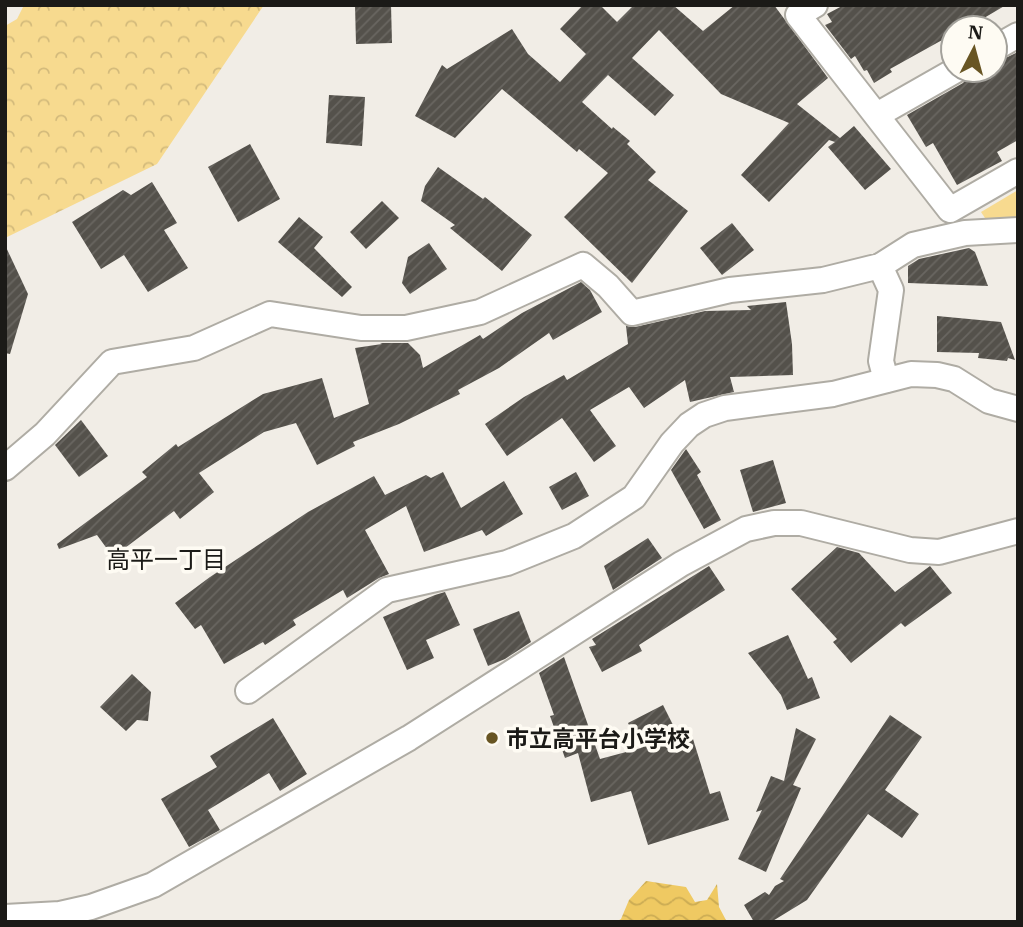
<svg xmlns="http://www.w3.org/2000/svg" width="1023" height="927" font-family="'IBM Plex Serif','Noto Sans JP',serif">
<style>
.forest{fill:url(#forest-crowns)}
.green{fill:#f7da8f}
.water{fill:url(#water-waves)}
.building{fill:url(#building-hatch)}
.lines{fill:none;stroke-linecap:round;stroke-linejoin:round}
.minor-casing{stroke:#afaca4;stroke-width:28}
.minor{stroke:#fff;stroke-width:24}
.poi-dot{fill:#685523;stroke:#fefbf3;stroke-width:2.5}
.labels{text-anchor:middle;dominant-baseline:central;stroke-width:7;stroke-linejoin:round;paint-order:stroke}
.poi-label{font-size:23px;font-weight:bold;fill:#1b1a17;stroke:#fefbf3;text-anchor:start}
.neighbourhood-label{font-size:24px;fill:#1b1a17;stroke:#fefbf3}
</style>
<defs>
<pattern id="forest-crowns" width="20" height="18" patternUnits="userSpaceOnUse" patternTransform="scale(1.75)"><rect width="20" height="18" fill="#f7da8f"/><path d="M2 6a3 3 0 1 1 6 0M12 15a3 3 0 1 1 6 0" fill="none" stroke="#d3ba7b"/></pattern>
<pattern id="water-waves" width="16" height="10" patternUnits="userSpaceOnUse" patternTransform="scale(1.75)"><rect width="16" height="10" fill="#efc962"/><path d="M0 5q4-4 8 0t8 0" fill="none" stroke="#ccac54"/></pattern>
<pattern id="building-hatch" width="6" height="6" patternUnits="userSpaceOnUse" patternTransform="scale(1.75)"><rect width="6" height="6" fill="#54514b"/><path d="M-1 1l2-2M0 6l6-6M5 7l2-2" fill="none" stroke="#696661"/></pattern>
</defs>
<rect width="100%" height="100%" fill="#f1ede6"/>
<path class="forest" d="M24,5H264L157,164L5,238V26L17,19Z"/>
<path class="green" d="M1018,190V218L995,221L985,218L981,212Z"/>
<path class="water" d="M646,881L686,887L695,902L707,900L717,884L719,907L727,922H616L621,919L629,900Z"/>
<g class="building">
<path d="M355,5H391L392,43L356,44Z"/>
<path d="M583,5H600L617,22L634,5H673L703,31L735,5H774L828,78L797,104L840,138L854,126L891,169L865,190L828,147L835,142L829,140L769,202L741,175L789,123L721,94L659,30L632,58L674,95L655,116L608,75L582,102L612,129L613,127L630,141L627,144L656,172L648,180L688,211L632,283L564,217L608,173L579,149L577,152L502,89L455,138L415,116L442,65L447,69L512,29L528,54L560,82L586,54L560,29Z"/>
<path d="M844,5H1006L984,18L987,22L976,28H953V34L890,69L892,72L874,83L867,70L864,71L855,56L851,59L825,25L832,22L827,14Z"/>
<path d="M1018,52V140L997,152L1002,161L957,185L933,143L926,147L907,115L963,83L969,76L981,70H995V63Z"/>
<path d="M329,95L365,97L362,146L326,143Z"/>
<path d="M250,144L280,199L238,222L208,167Z"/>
<path d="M438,167L483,199L485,197L532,235L502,271L450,228L455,225L421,201L425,186Z"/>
<path d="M152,182L177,223L164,230L188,268L148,292L124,255L101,269L72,222L123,190L131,195Z"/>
<path d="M382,201L399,218L366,249L350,232Z"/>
<path d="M299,217L323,237L314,248L352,287L342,297L278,242Z"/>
<path d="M732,223L754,250L722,275L700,248Z"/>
<path d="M429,243L447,269L410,294L402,283L408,257Z"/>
<path d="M5,245L28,294L10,354L5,353Z"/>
<path d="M969,248L975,252L988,286L908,283V266L919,259Z"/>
<path d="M581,282L590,290L602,312L553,340L549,333L499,368L458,390L460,394L399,424L353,442L355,446L317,465L296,423L264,432L199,473L214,492L180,519L174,511L113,557L97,535L59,549L57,544L147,477L142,472L176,444L178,447L263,394L322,378L334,418L369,404L355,348L382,344L380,343H408L420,355L423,368L480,335L483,339L522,313Z"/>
<path d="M786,302L792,344L793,375L730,377L734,392L690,402L685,380L644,408L629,387L590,410L616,446L594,462L562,418L507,456L485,424L524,397L564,375L567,380L628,344L626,326L635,327L705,311L751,310L747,306Z"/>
<path d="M937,316L1001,322L1015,360L1008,358L1007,361L978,358L979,353L937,352Z"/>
<path d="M81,420L108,456L79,477L55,445Z"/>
<path d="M686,449L701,472L697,475L721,520L704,529L671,470Z"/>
<path d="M773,460L786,503L753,512L740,470Z"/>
<path d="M443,472L461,508L504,481L523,514L486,536L482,530L424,552L406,506L365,530L389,574L379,578L347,598L343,590L293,620L296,625L265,645L263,642L224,664L201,625L195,629L175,603L210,577L308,512L374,476L385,495L426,475L431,478Z"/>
<path d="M576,472L589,496L562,510L549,487Z"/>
<path d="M648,538L662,558L613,590L604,566Z"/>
<path d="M837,547L859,553L895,592L930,566L952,593L905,627L901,623L851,663L833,642L837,639L791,589Z"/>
<path d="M709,566L725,590L639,645L642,651L602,672L589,647L596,645L592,639Z"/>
<path d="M445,592L460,625L426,640L434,658L407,670L383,617L435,595Z"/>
<path d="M519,611L531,642L505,659L488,666L473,629Z"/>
<path d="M788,635L808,679L812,677L820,698L787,710L781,695L748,653Z"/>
<path d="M564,657L600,759L641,748L628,723L663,705L682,743L693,739L710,794L720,791L729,820L648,845L631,791L591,802L578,753L565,758L550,716L554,715L539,673Z"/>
<path d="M132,674L151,692L148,721L137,720L126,731L100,707Z"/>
<path d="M890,715L922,737L885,790L919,814L902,838L868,814L807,900L771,922H754L744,905L765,892L769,895L775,886L784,881L780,879Z"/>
<path d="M273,718L307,774L280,791L269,773L208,810L220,830L189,847L161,799L217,767L210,756Z"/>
<path d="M796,728L816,739L793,785L801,788L766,872L738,859L762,810L756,812L771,776L784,781Z"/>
</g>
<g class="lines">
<g class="minor-casing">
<g id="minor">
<path d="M815,5L798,15L950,210L1018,171"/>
<path d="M995,48L1018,35"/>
<path d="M877,115L956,70"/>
<path d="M880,266L891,290L881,361L886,380"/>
<path d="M5,468L45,434L112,362L194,348L270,314L361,328H406L480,312L583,265L608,286L632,313L730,290L823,280L880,266L913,245L965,233L1018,230"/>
<path d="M248,691L387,590L507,563L574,536L634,497L672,443L689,425L704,415L725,408L833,394L911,374L937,375L954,379L989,401L1018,409"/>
<path d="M5,917L60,914L91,907L153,885L409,738L681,564L746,529L774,523H801L910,550L939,552L1018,531"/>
</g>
</g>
<use href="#minor" class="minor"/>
</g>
<circle class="poi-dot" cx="492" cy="738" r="7"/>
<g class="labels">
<g class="poi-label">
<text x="506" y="738">市立高平台小学校</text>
</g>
<g class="neighbourhood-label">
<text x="166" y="559">高平一丁目</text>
</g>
</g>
<rect width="1023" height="927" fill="none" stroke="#1b1a17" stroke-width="14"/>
<g transform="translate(974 49) rotate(6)"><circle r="33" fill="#fefbf3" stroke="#a3a19b" stroke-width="2"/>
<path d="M0-5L12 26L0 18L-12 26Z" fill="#685523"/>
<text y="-10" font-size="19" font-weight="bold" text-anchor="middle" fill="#1b1a17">N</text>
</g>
</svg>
